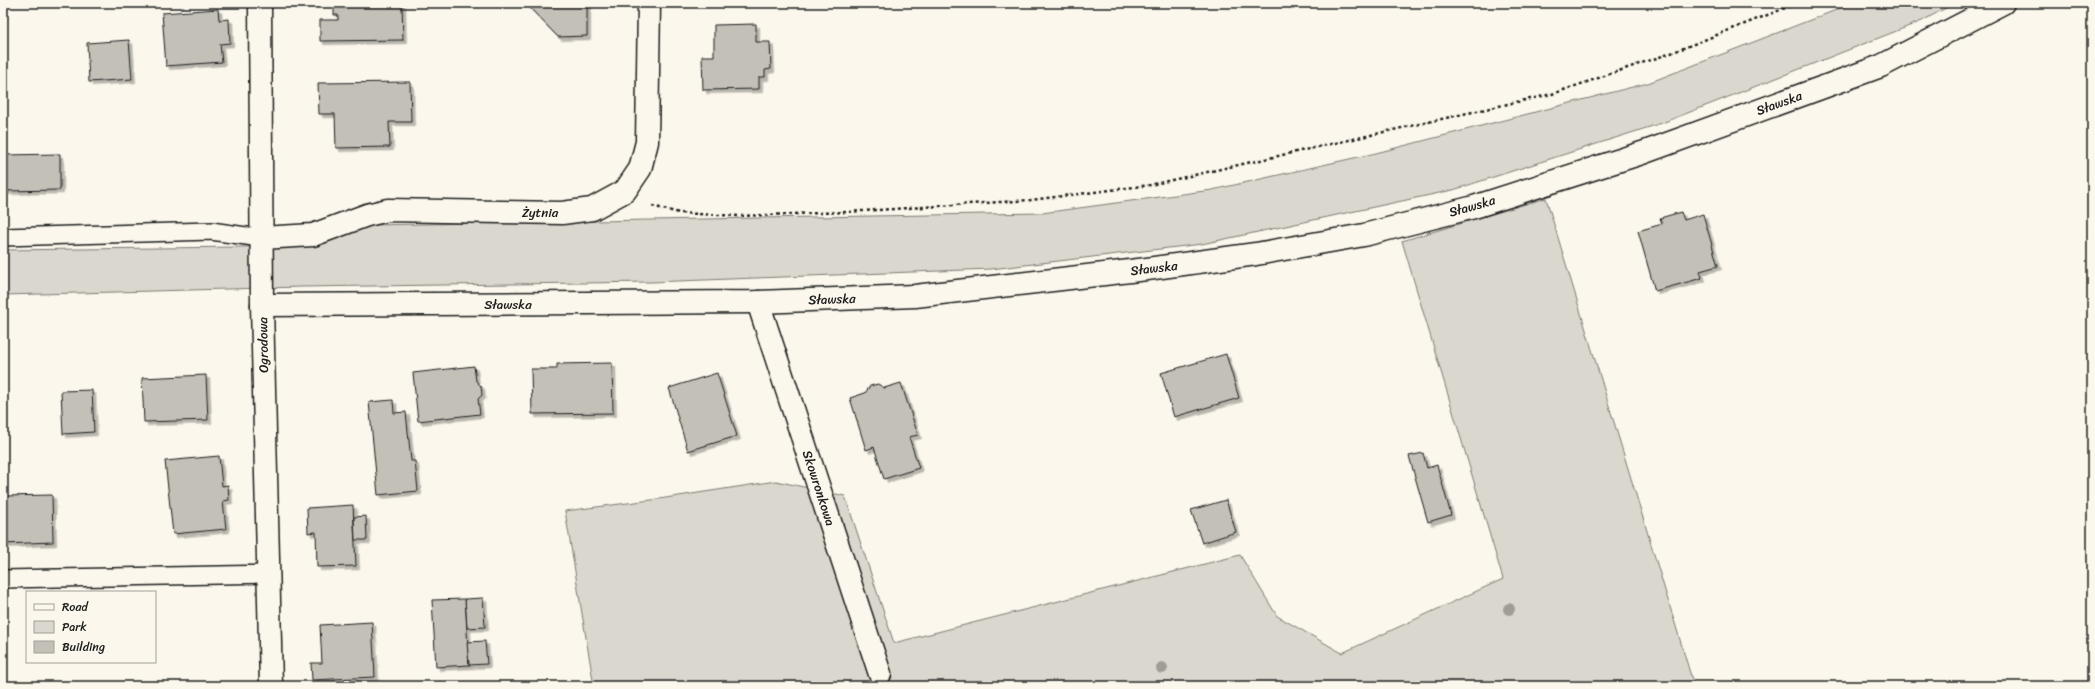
<svg xmlns="http://www.w3.org/2000/svg" width="2095" height="689" font-family="Sriracha,sans-serif">
<style>
.green{fill:#dad7ce;stroke:#7b7a75}
.building{fill:#c3c0b8;stroke:#1c1c1c;filter:url(#shadow)}
.lines{fill:none;stroke-linecap:round;stroke-linejoin:round}
.service-casing{stroke:#1c1c1c;stroke-width:20}
.minor-casing{stroke:#1c1c1c;stroke-width:25}
.path{stroke:#1c1c1c;stroke-width:2.5;stroke-dasharray:3 3;stroke-linecap:butt}
.service{stroke:#fbf7ec;stroke-width:17}
.minor{stroke:#fbf7ec;stroke-width:22}
.tree{fill:#a09d97}
.labels{text-anchor:middle;dominant-baseline:central;stroke-width:3;stroke-linejoin:round;paint-order:stroke}
.street-label{font-size:13px;fill:#1c1c1c;stroke:#fbf7ec}
</style>
<defs>
<filter id="shadow"><feDropShadow dx="3.5" dy="3.5" stdDeviation="0" flood-color="#0004"/></filter>
</defs>
<rect width="100%" height="100%" fill="#fbf7ec"/>
<filter id="ink" filterUnits="userSpaceOnUse"><feTurbulence type="fractalNoise" baseFrequency=".025" numOctaves="2"/><feDisplacementMap in="SourceGraphic" scale="8" xChannelSelector="R" yChannelSelector="G"/><feConvolveMatrix kernelMatrix="1 2 1 2 8 2 1 2 1" color-interpolation-filters="sRGB"/></filter>
<g filter="url(#ink)">
<g class="green">
<path d="M1854,3H1955L1922,21L1662,123L1453,190L1202,244L991,269L652,282L302,287L3,295V250L316,246L370,225L1042,213L1212,190L1376,153L1648,83Z"/>
<path d="M1546,198L1694,686H594L565,511L659,499L776,481L845,496L894,643L1240,555L1277,616L1342,653L1503,579L1402,241Z"/>
</g>
<g class="building">
<path d="M334,3H402L403,40L320,41V20H338V15H334Z"/>
<path d="M525,3H590L587,7V36L558,37Z"/>
<path d="M218,9L219,20L229,19L230,43L220,44L222,62L166,66L162,13Z"/>
<path d="M756,24V42H770L771,69L765,70V77H759V89L703,90L702,56H714V25Z"/>
<path d="M129,40L132,79L89,82L87,43Z"/>
<path d="M410,82L411,122H389L390,147L336,148L335,114H319L318,83Z"/>
<path d="M60,154V190L3,191V155Z"/>
<path d="M1681,212L1684,220L1703,214L1718,266L1700,271L1702,278L1655,291L1638,231L1662,224L1660,218Z"/>
<path d="M1226,354L1239,398L1174,417L1161,373Z"/>
<path d="M612,363L613,413L532,414L531,369H557V364Z"/>
<path d="M474,366L476,381L481,386L482,395L478,399L480,414L418,421L413,373Z"/>
<path d="M717,373L737,436L688,451L669,388Z"/>
<path d="M206,375L208,420L144,422L142,378Z"/>
<path d="M901,383L918,435L909,437L919,468L884,479L874,447L866,450L850,398L865,393L870,386L878,384L884,388Z"/>
<path d="M92,390L94,432L63,434L61,391Z"/>
<path d="M393,400L394,413L406,412L411,461H415L418,491L378,495L369,402Z"/>
<path d="M1423,453L1427,468L1437,465L1451,515L1428,522L1409,456Z"/>
<path d="M219,456L222,486L228,485L229,500L223,501L226,529L173,534L165,461Z"/>
<path d="M52,495L53,542L3,544V496Z"/>
<path d="M1226,500L1236,532L1202,543L1191,510Z"/>
<path d="M353,505L356,566L317,567L316,532L308,533L307,508Z"/>
<path d="M366,516L367,540H355L354,517Z"/>
<path d="M483,598L485,627L467,628L465,599Z"/>
<path d="M465,599L469,665L436,667L432,600Z"/>
<path d="M372,622L375,677L312,680L311,663H322L320,625Z"/>
<path d="M485,641L487,664L469,665L467,642Z"/>
</g>
<g class="lines">
<g class="service-casing">
<g id="service">
<path d="M3,237L211,231L261,238"/>
<path d="M3,579L268,574"/>
</g>
</g>
<g class="minor-casing">
<g id="minor">
<path d="M260,3L262,305L271,686"/>
<path d="M261,238L313,235L367,215L388,210L562,213L592,209L625,191L640,169L647,142L649,3"/>
<path d="M758,302L880,674"/>
<path d="M262,305L758,302L915,296L1147,269L1256,254L1364,235L1474,207L1645,152L1881,66L2003,3"/>
</g>
</g>
<path class="path" d="M652,206L679,213L739,216L847,212L1031,200L1150,185L1552,94L1671,53L1798,3"/>
<use href="#service" class="service"/>
<use href="#minor" class="minor"/>
</g>
<g class="tree">
<circle cx="1509" cy="609" r="6"/>
<circle cx="1162" cy="668" r="6"/>
</g>
</g>
<g class="labels">
<g class="street-label">
<text transform="translate(1779 103) rotate(-20)">Sławska</text>
<text transform="translate(1472 206) rotate(-16)">Sławska</text>
<text x="540" y="212">Żytnia</text>
<text transform="translate(1154 268) rotate(-7)">Sławska</text>
<text transform="translate(832 299) rotate(-2)">Sławska</text>
<text x="508" y="304">Sławska</text>
<text transform="translate(263 345) rotate(-91)">Ogrodowa</text>
<text transform="translate(819 488) rotate(72)">Skowronkowa</text>
</g>
</g>
<rect width="2095" height="689" fill="none" stroke="#fbf7ec" stroke-width="16"/>
<rect x="8" y="8" width="2079" height="673" fill="none" stroke="#1c1c1c" stroke-width="1.5" filter="url(#ink)"/>
<rect x="26" y="591" width="130" height="72" fill="#fbf7ec" stroke="#a29f99"/>
<rect x="34" y="604" width="20" height="6" fill="#fbf7ec" stroke="#a29f99"/>
<text x="62" y="611" font-size="12" fill="#1c1c1c">Road</text>
<rect x="34" y="621" width="20" height="12" fill="#dad7ce" stroke="#a29f99"/>
<text x="62" y="631" font-size="12" fill="#1c1c1c">Park</text>
<rect x="34" y="641" width="20" height="12" fill="#c3c0b8" stroke="#a29f99"/>
<text x="62" y="651" font-size="12" fill="#1c1c1c">Building</text>
</svg>
